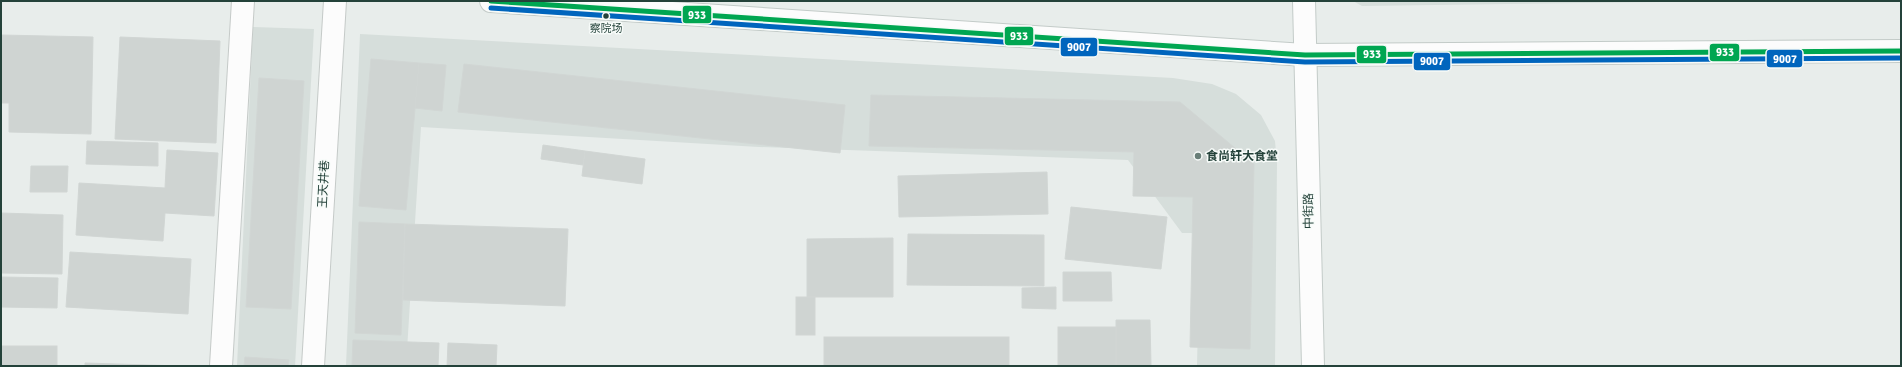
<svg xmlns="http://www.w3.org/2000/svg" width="1902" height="367" font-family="Signika,'Noto Sans SC',sans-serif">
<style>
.built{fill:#d6dedb}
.building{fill:#cfd4d2;stroke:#d1d6d4}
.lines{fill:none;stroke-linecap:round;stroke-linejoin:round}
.tertiary-casing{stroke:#c5cac8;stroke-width:24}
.secondary-casing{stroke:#c3cbc8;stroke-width:24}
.tertiary{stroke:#fcfcfc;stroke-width:22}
.secondary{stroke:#fcfcfc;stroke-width:22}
.bus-1-casing{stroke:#f7fbf9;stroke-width:8}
.bus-2-casing{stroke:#f7fbf9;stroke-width:8}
.bus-1{stroke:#00a651;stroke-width:5}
.bus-2{stroke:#0065bd;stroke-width:5}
.bus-dot{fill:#24423a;stroke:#f7fbf9;stroke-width:1.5}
.poi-dot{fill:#697e78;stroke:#f7fbf9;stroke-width:1.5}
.labels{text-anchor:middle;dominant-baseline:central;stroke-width:3;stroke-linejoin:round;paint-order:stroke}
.bus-label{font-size:11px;fill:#24423a;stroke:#f7fbf9}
.poi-label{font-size:12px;font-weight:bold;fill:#24423a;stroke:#f7fbf9;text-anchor:start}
.street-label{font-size:12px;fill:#24423a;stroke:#f7fbf9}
.line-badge{stroke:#f7fbf9;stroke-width:1.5}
.badge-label{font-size:11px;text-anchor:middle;font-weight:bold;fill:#fff}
</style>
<rect width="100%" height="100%" fill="#e8edeb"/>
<g class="built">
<path d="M1353,1H1739L1362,6Z"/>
<path d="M253,27L314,29L295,366H237Z"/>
<path d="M360,34L1173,78L1212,84L1236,94L1261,115L1275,141L1277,163L1275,366H1197L1200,233H1182L1128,160L759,147L421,127L406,366H346Z"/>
</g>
<g class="building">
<path d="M1,35L93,37L91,134L9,132V103H1Z"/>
<path d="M120,37L220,41L216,143L115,139Z"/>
<path d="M371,59L419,63L406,210L359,206Z"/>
<path d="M419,63L446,65L442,111L415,108Z"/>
<path d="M464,64L845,105L840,153L458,112Z"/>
<path d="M259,78L304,81L291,309L246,307Z"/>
<path d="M871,95L1180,102L1254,164L1250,349L1190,347L1193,197L1133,196L1134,152L869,146Z"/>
<path d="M87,141L158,143V166L86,164Z"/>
<path d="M543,145L585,151L583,165L541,159Z"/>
<path d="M167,150L218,153L214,216L165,213L163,241L76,235L79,183L165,188Z"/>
<path d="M585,151L645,159L642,184L582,176Z"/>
<path d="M31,166H68L67,192H30Z"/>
<path d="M1047,172L1048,214L899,217L898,176Z"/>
<path d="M1071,207L1167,217L1161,269L1065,259Z"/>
<path d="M1,213L63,215L62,274L1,273Z"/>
<path d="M359,222L405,224L401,335L355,333Z"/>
<path d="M405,224L568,229L565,306L403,300Z"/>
<path d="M908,234L1044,235V286L907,285Z"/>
<path d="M893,238V297H807V239Z"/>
<path d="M70,252L191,259L188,314L66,307Z"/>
<path d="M1063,272H1111L1112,301H1063Z"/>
<path d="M1,277L58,278L57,308L1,307Z"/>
<path d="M1056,287V309L1022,308V288Z"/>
<rect x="796" y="297" width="19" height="38"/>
<path d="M1116,320H1150L1151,366H1116Z"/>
<rect x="1058" y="327" width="58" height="39"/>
<rect x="824" y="337" width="185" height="29"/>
<path d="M353,340L439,343L438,366H352Z"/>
<path d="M448,343L497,345L496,366H447Z"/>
<rect x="1" y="346" width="56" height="20"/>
<path d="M245,357L289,360L288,366H244Z"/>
<path d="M85,363L180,366H85Z"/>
</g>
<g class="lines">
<g class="tertiary-casing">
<g id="tertiary">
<path d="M221,366L243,1"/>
<path d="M313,366L335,1"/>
</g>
</g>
<g class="secondary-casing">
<g id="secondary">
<path d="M491,1L1305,55L1901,51"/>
<path d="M1304,1L1313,366"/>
</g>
</g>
<use href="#tertiary" class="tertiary"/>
<use href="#secondary" class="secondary"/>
<g class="bus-1-casing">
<path id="bus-1" d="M491,1L1305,55L1901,51"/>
</g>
<g class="bus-2-casing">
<path id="bus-2" d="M491,8L1305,62L1901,58"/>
</g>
<use href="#bus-1" class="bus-1"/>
<use href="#bus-2" class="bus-2"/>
</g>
<circle class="bus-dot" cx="606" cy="16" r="3.5"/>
<circle class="poi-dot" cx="1198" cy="156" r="4"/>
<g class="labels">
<g class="bus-label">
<text x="606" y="28">察院场</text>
</g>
<g class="poi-label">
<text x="1206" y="156">食尚轩大食堂</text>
</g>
<g class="street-label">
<text transform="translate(324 184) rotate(-87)">王天井巷</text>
<text transform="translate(1309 211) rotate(-91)">中街路</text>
</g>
</g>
<g class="line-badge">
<rect x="682" y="5" width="30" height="19" rx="4" fill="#00a651"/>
<rect x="1004" y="26" width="30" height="20" rx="4" fill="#00a651"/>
<rect x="1060" y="37" width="38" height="20" rx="4" fill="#0065bd"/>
<rect x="1709" y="43" width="31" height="19" rx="4" fill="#00a651"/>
<rect x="1356" y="45" width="31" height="19" rx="4" fill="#00a651"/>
<rect x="1766" y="49" width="37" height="19" rx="4" fill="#0065bd"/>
<rect x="1413" y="52" width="38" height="19" rx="4" fill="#0065bd"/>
</g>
<g class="badge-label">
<text x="697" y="19">933</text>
<text x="1019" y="40">933</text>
<text x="1079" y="51">9007</text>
<text x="1725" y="56">933</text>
<text x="1372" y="58">933</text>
<text x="1785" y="63">9007</text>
<text x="1432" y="65">9007</text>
</g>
<rect width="1902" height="367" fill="none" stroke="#24423a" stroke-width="4"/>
</svg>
